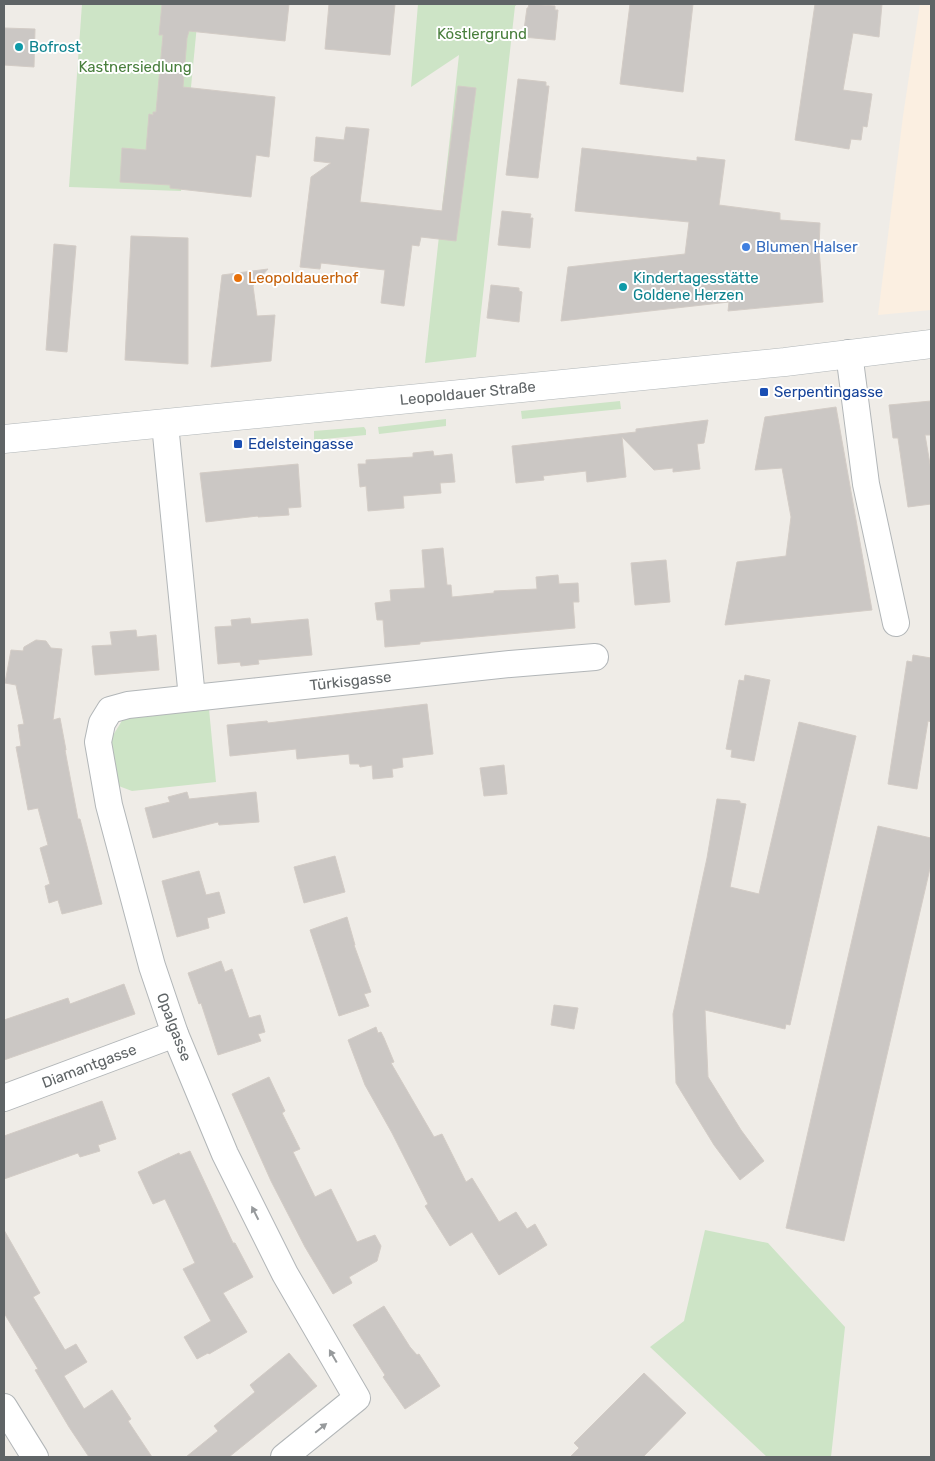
<svg xmlns="http://www.w3.org/2000/svg" width="935" height="1461" font-family="Rubik,sans-serif">
<style>
.commercial{fill:#fbefe1}
.green{fill:#cde4c6}
.building{fill:#cbc7c4;stroke:#d3ccc6}
.lines{fill:none;stroke-linecap:round;stroke-linejoin:round}
.minor-casing{stroke:#b2b6b8;stroke-width:28}
.secondary-casing{stroke:#b1b6b8;stroke-width:29}
.minor{stroke:#fff;stroke-width:26}
.secondary{stroke:#fff;stroke-width:28}
.oneway{fill:#979a9c}
.culture-dot{fill:#0f9aa8;stroke:#fff;stroke-width:2}
.shop-dot{fill:#3f7fe0;stroke:#fff;stroke-width:2}
.food-dot{fill:#e8710a;stroke:#fff;stroke-width:2}
.transit-dot{fill:#1a4fb4;stroke:#fff;stroke-width:2}
.labels{text-anchor:middle;dominant-baseline:central;stroke-width:4;stroke-linejoin:round;paint-order:stroke}
.park-label{font-size:15px;fill:#497f3d;stroke:#fff}
.culture-label{font-size:15px;fill:#0d838f;stroke:#fff;text-anchor:start}
.shop-label{font-size:15px;fill:#366cbe;stroke:#fff;text-anchor:start}
.food-label{font-size:15px;fill:#c56008;stroke:#fff;text-anchor:start}
.transit-label{font-size:15px;fill:#164399;stroke:#fff;text-anchor:start}
.street-label{font-size:15px;fill:#5f6466;stroke:#fff}
</style>
<rect width="100%" height="100%" fill="#efece7"/>
<path class="commercial" d="M920,4H931V310L878,315L903,116Z"/>
<g class="green">
<path d="M82,4H199L181,191L69,187Z"/>
<path d="M418,4H518L515,6L476,357L425,363L459,55L411,87Z"/>
<path d="M620,401L621,409L522,419L521,411Z"/>
<path d="M446,419V426L379,434L378,427Z"/>
<path d="M364,427L366,430V435L314,440V431Z"/>
<path d="M209,709L216,782L132,791L116,785L109,742L123,719L159,712Z"/>
<path d="M705,1230L768,1243L845,1327L831,1457H767L650,1347L684,1321Z"/>
</g>
<g class="building">
<path d="M162,4H289L285,41L189,31L187,38L183,87L275,97L269,157L256,155L251,197L170,188V185L120,182L122,148L146,150L149,114L153,115V112H156L163,35H159Z"/>
<path d="M329,4H395L390,55L325,49Z"/>
<path d="M529,4L555,6V10H558L555,40L523,37L527,8H528Z"/>
<path d="M630,4H693L683,92L620,84Z"/>
<path d="M815,4H882L879,37L853,33L843,90L872,94L867,127L863,126L861,140L851,139L849,149L795,140Z"/>
<path d="M4,28L35,29L34,67L4,65Z"/>
<path d="M518,79L546,82V86H549L538,178L506,175Z"/>
<path d="M458,86L476,88L456,241L421,237L419,246L412,245L404,306L381,303L385,270L321,263L320,269L300,267L311,177L331,163L314,161L316,137L344,140L346,127L369,129L360,202L442,211Z"/>
<path d="M582,148L697,161V157L725,160L719,205L780,213V220L820,223L819,248L823,302L728,311L729,302L561,321L568,267L685,254L689,222L575,211Z"/>
<path d="M502,211L531,214L530,218H533L530,248L498,245Z"/>
<path d="M131,236L188,238V364L125,360Z"/>
<path d="M54,244L76,246L67,352L46,350Z"/>
<path d="M268,269L253,286L257,316L275,315L271,361L211,367L222,275Z"/>
<path d="M491,285L519,288V291L522,292L519,322L487,318Z"/>
<path d="M931,401V435H925L931,470V504L908,507L898,438H893L889,405Z"/>
<path d="M836,407L872,610L725,625L737,562L786,556L791,517L782,468L755,470L765,417Z"/>
<path d="M708,420L704,443L697,444L700,469L673,472V468L654,470L622,437L626,477L587,482L586,471L543,476L544,480L516,483L512,446L636,432V429Z"/>
<path d="M433,451L434,456L452,454L455,482L440,483L441,493L403,496L404,508L368,511L366,486L360,487L358,464H366V460L413,457V453Z"/>
<path d="M298,464L301,507L288,508L289,515L258,517V516L206,522L200,473Z"/>
<path d="M443,548L447,585H451L452,597L494,593V591L537,589L536,577L558,575L559,584L578,583L579,602H573L575,628L420,642V644L385,647L383,620H377L375,603L391,601L390,590L425,588L422,550Z"/>
<path d="M666,560L670,602L635,605L631,563Z"/>
<path d="M250,618L251,624L308,619L312,655L258,660L259,664L241,666L240,662L218,664L215,627L232,626L231,620Z"/>
<path d="M136,630L137,637L156,635L159,670L95,675L92,646L112,645L110,632Z"/>
<path d="M36,640L46,641L51,648L62,649L53,720L60,718L66,750H65L78,819H80L102,904L62,914L58,900L49,903L45,886L50,884L40,848L48,845L38,808L28,810L16,747L21,746L18,725L24,724L16,685L5,683L11,650L23,651L24,647Z"/>
<path d="M913,655L931,658V722L928,721L917,789L888,784L907,661L912,662Z"/>
<path d="M745,675L770,680L754,761L731,757L732,750L726,749L739,680L744,681Z"/>
<path d="M427,704L433,754L402,758L403,767L392,769L393,777L373,779L372,765L360,767L359,764H350L349,754L297,759L296,749L230,756L227,725L267,721L268,723Z"/>
<path d="M799,722L856,736L790,1025L786,1024L785,1029L705,1010L708,1077L741,1130L764,1161L740,1180L714,1145L676,1083L673,1014L707,858L717,799L740,801V803L746,804L730,887L759,894Z"/>
<path d="M504,765L507,794L484,796L480,768Z"/>
<path d="M187,792L189,799L256,792L259,822L219,825L218,822L153,838L145,808L170,802L168,797Z"/>
<path d="M878,826L931,838V864L844,1241L786,1228Z"/>
<path d="M335,856L345,892L304,903L294,867Z"/>
<path d="M199,871L206,895L219,892L225,913L207,918L209,928L177,937L162,881Z"/>
<path d="M347,917L355,945H354L371,992L364,994L369,1006L339,1016L310,930Z"/>
<path d="M221,961L225,972L232,969L249,1018L260,1015L265,1032L258,1034L261,1041L218,1055L201,1003L199,1004L188,973Z"/>
<path d="M124,984L135,1014L4,1060V1020L68,998L70,1004Z"/>
<path d="M554,1005L578,1008L574,1029L551,1025Z"/>
<path d="M376,1027L378,1033L381,1032L384,1038L394,1062L391,1063L434,1137L442,1134L466,1182L472,1178L499,1222L516,1212L527,1229L535,1224L547,1245L499,1275L472,1232L450,1246L425,1206L428,1204L392,1133L365,1085L348,1040Z"/>
<path d="M269,1077L285,1111L282,1113L300,1149L293,1152L315,1197L331,1189L357,1242L375,1235L381,1246L377,1261L349,1277L352,1283L333,1294L305,1247L271,1181L232,1094Z"/>
<path d="M102,1101L116,1139L98,1145L100,1151L80,1157L78,1153L4,1179V1136Z"/>
<path d="M190,1151L233,1243H235L253,1277L223,1293L247,1332L209,1354L208,1353L197,1359L184,1337L211,1321L183,1269L195,1263L165,1199L153,1204L138,1172L179,1153L180,1155Z"/>
<path d="M4,1230L40,1293L33,1297L65,1350L76,1344L87,1362L64,1376L84,1409L112,1390L131,1419L128,1421L152,1457H89L69,1427L35,1370L38,1369L4,1313Z"/>
<path d="M384,1306L410,1347L417,1355L419,1354L440,1386L405,1409L383,1377L385,1375L353,1325Z"/>
<path d="M289,1353L317,1386L229,1457H186L218,1431L214,1426L255,1392L250,1385Z"/>
<path d="M644,1373L686,1413L643,1457H570L579,1448L574,1443Z"/>
</g>
<g class="lines">
<g class="minor-casing">
<g id="minor">
<path d="M849,353L866,484L896,623"/>
<path d="M165,424L192,698"/>
<path id="s1" d="M4,1098L175,1034"/>
<path d="M4,1407L35,1457"/>
<path id="s2" d="M284,1457L357,1398L285,1274L225,1154L175,1034L152,966L109,805L98,742L102,723L110,710L128,705L510,664L595,657"/>
</g>
</g>
<g class="secondary-casing">
<g id="secondary">
<path id="s3" d="M4,439L785,362L931,344"/>
</g>
</g>
<use href="#minor" class="minor"/>
<use href="#secondary" class="secondary"/>
</g>
<defs><path id="oneway-solid" d="M-6-.8H1V-3.2L6.5 0L1 3.2V.8H-6Z" transform="scale(1.25)"/></defs>
<g class="oneway">
<use href="#oneway-solid" transform="translate(255 1213) rotate(-117)"/>
<use href="#oneway-solid" transform="translate(333 1356) rotate(-120)"/>
<use href="#oneway-solid" transform="translate(321 1428) rotate(-39)"/>
</g>
<g class="culture-dot">
<circle cx="19" cy="47" r="5"/>
<circle cx="623" cy="287" r="5"/>
</g>
<circle class="shop-dot" cx="746" cy="247" r="5"/>
<circle class="food-dot" cx="238" cy="278" r="5"/>
<g class="transit-dot">
<rect x="759" y="387" width="10" height="10" rx="2.5"/>
<rect x="233" y="439" width="10" height="10" rx="2.5"/>
</g>
<g class="labels">
<g class="park-label">
<text x="482" y="34">Köstlergrund</text>
<text x="135" y="67">Kastnersiedlung</text>
</g>
<g class="culture-label">
<text x="29" y="47">Bofrost</text>
<text x="633" y="278">Kindertagesstätte<tspan x="633" dy="17">Goldene Herzen</tspan></text>
</g>
<g class="shop-label">
<text x="756" y="247">Blumen Halser</text>
</g>
<g class="food-label">
<text x="248" y="278">Leopoldauerhof</text>
</g>
<g class="transit-label">
<text x="774" y="392">Serpentingasse</text>
<text x="248" y="444">Edelsteingasse</text>
</g>
<g class="street-label">
<text stroke="none"><textPath href="#s3" startOffset="466">Leopoldauer Straße</textPath></text>
<text stroke="none"><textPath href="#s2" startOffset="1081">Türkisgasse</textPath></text>
<text transform="translate(174 1027) rotate(69)">Opalgasse</text>
<text stroke="none"><textPath href="#s1" startOffset="91">Diamantgasse</textPath></text>
</g>
</g>
<rect width="935" height="1461" fill="none" stroke="#5f6466" stroke-width="10"/>
</svg>
